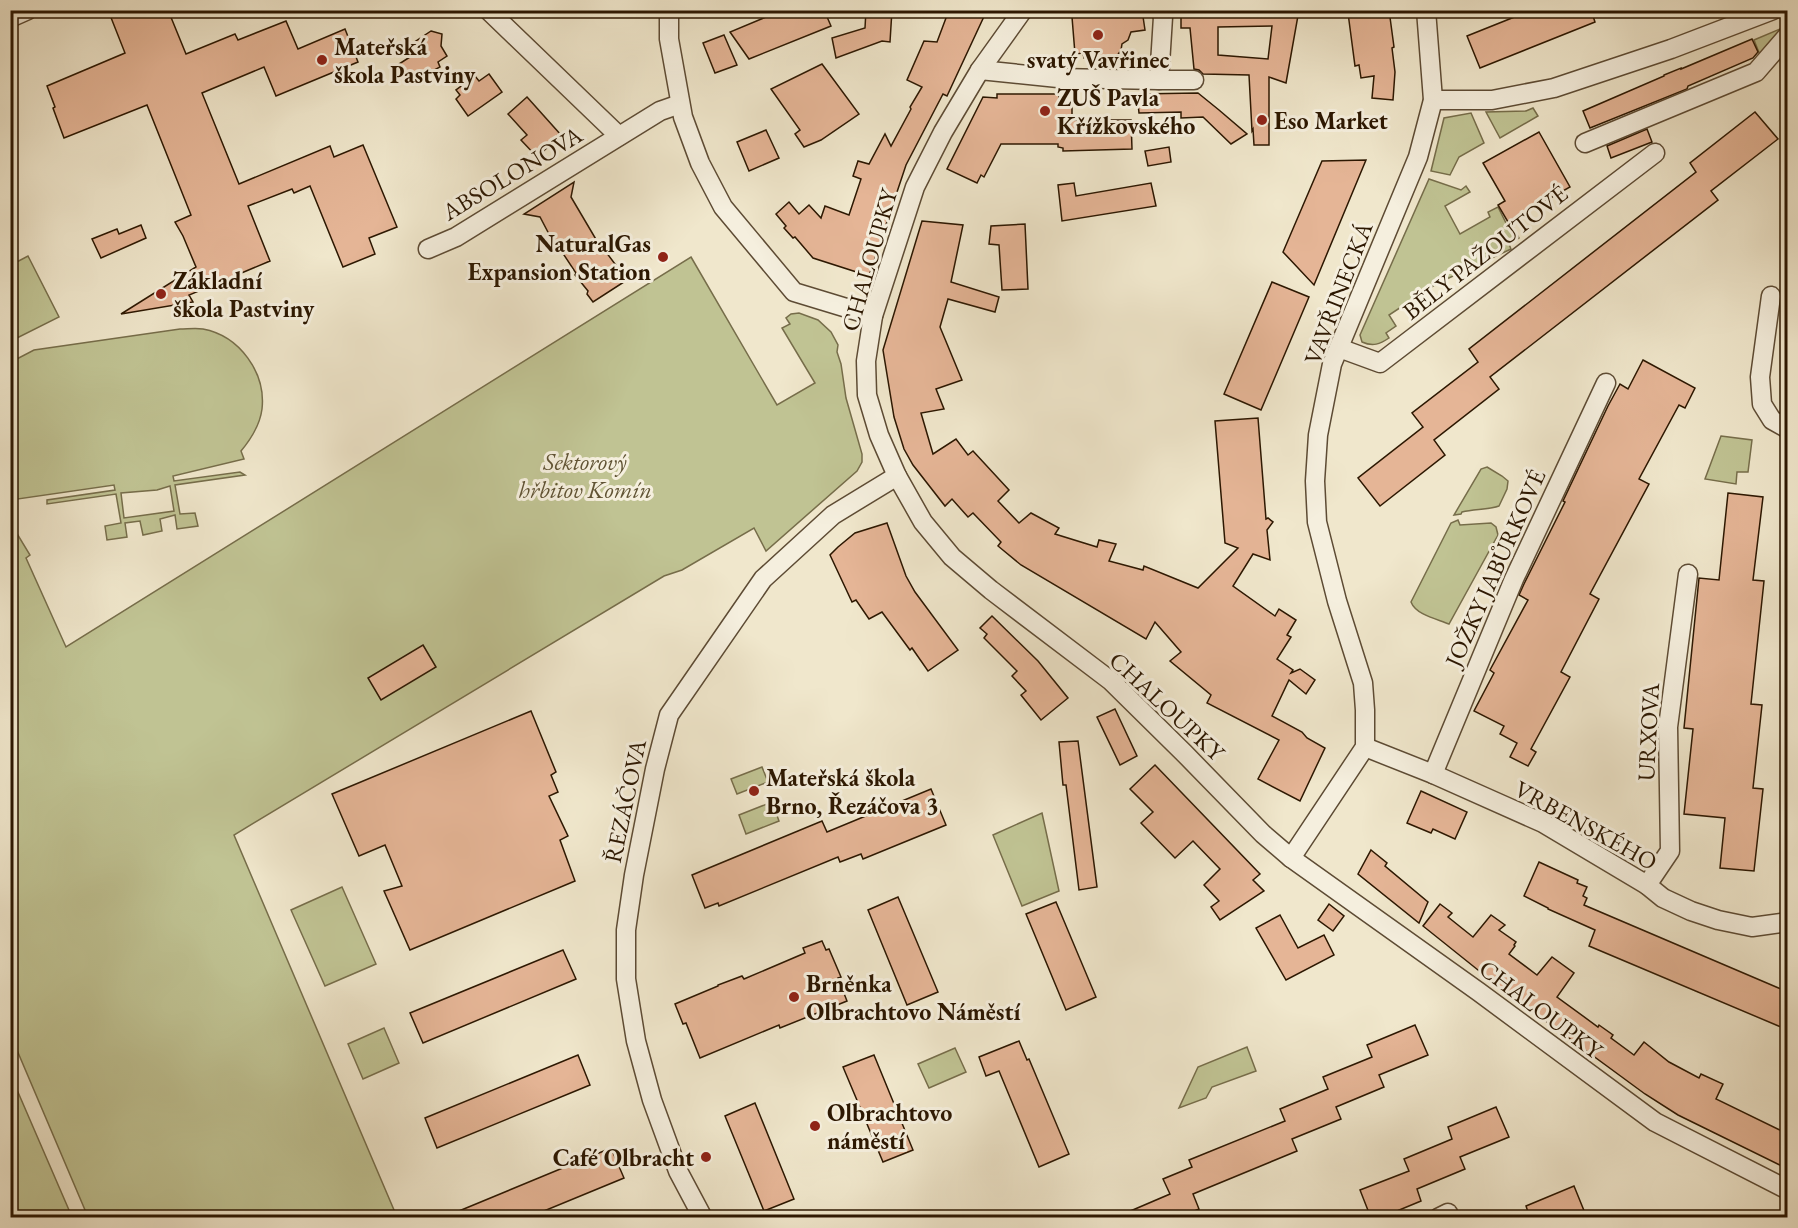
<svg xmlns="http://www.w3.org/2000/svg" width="1798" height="1228" font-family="'EB Garamond',serif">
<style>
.green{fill:#c0c393;stroke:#766d4a;stroke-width:1.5;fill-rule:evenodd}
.building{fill:#e5b596;stroke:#2c1701;stroke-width:1.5;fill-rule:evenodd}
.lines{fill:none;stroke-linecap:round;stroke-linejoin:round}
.minor-casing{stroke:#5d4b34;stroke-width:21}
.minor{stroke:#f5efde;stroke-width:18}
.poi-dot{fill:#8f2418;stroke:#f5efde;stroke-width:2}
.labels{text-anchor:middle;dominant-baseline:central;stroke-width:6;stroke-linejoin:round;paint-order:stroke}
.poi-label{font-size:24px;font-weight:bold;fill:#2c1701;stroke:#f5efde;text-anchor:start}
.street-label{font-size:24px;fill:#2c1701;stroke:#f5efde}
.park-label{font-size:24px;font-style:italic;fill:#605334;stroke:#f5efde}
</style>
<rect width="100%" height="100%" fill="#f0e7cc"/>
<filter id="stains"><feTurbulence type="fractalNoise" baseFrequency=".00333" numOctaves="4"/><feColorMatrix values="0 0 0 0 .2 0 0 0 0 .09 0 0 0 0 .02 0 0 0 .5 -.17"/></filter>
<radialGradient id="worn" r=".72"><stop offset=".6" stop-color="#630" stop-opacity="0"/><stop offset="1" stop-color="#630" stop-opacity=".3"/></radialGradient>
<g class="green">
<path d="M1787,26L1784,31L1760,55L1754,40Z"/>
<path d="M1533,108L1538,116L1500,138L1486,112L1526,111Z"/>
<path d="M1471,113L1484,143L1459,157L1450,175L1431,171L1444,118Z"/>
<path d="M1429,179L1461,190L1466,186L1470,192L1445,206L1460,234L1490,217L1488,212L1498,207L1507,225L1511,223L1519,238L1509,244L1511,249L1436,284L1389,315L1396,326L1386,333L1389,338C1380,344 1373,347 1362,342L1360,335Z"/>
<path d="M28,256L59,317L11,341V265Z"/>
<path d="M691,257L777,405L815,383L782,328L790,324L786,318L791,314L799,313L818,320L831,332L838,345L837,352L841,364L846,398L862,454V462L857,471L766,551L754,528L682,570L664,576L234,835L397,1217H88L11,1036L10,522L30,555L26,558L66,647Z"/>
<path d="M180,329C187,329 196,328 203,329C240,336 266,373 262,409C260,425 251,439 241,451L244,459L173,476L174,481L240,472L245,475L175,485L180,514L195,513L198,526L177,529L175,515L160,519L162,531L143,535L140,521L125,523L127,537L107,540L105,526L121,523L116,494L47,504V500L115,490L114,485L11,500V362L34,350ZM170,486L174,511L124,518L121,493L157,490Z"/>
<path d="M1721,436L1752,440L1748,472H1737L1736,484L1705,479Z"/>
<path d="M1487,467L1502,476L1508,481L1507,489L1499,506C1488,510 1475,509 1462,512L1461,514L1454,515L1481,469Z"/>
<path d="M1458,520L1460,525L1491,523L1496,527L1498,535L1449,624C1437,619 1416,615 1411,602L1451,523Z"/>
<path d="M762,767L768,782L737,794L731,779Z"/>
<path d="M772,802L779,821L746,834L739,815Z"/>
<path d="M1042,813L1059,891L1022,906L993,835Z"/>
<path d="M342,887L376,964L325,986L291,910Z"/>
<path d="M384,1028L399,1063L363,1079L348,1044Z"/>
<path d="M1247,1047L1256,1071L1212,1087L1206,1098L1179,1108L1198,1067Z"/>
<path d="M955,1048L966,1072L929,1088L918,1064Z"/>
<path d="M10,1076H11L72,1217H11Z"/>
</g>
<g class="building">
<path d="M108,10H168L186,54L235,34L238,40L286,21L298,49L345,29L358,62L276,96L264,67L202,93L239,184L330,146L334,157L363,145L397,227L369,238L375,254L343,267L310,186L294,193L292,189L248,206L270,261L189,295L193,302L121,314L196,267L183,236L175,222L191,215L147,105L64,138L53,108L55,107L47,86L125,53Z"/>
<path d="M783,10H824L831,26L749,59L730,32Z"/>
<path d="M866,10H892L890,42L882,41L836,58L832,38L865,28Z"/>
<path d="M949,10H987L947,96L943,94L906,165L869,276L813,258L795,237L793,238L784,228L786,226L776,214L789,202L799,214L809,205L821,218L825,206L849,215L861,179L853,176L858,161L869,164L885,134L891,146L911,109L910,107L922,87L907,80L924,41L937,42Z"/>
<path d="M1074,10H1142L1145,30L1131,32L1128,40L1122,44L1121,50L1115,59L1109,61L1098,57L1084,58L1083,53L1075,54L1072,17H1075Z"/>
<path d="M1188,10H1210L1211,13L1250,10H1299L1286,83L1269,77V145H1254L1253,129L1252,131L1249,75L1203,74L1199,70L1194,69L1190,28H1181V15L1189,14ZM1272,26L1268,59L1218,55V27Z"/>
<path d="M1355,10H1389L1394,47L1392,48L1395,72L1393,100L1372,98L1374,76L1361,78L1359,65L1355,66L1348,13L1355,12Z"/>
<path d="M1532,10H1591L1595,22L1480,68L1467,36Z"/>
<path d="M431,31L442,34L441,46L447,56L438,62L440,67L412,82L399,64L410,57L404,49Z"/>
<path d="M724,35L737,65L715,73L703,43Z"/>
<path d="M1752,39L1758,52L1753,58L1688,86L1687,89L1590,128L1583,111L1664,76V75L1681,68V69Z"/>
<path d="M822,64L859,114L821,140L804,147L795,134L800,130L771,89Z"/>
<path d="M489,74L502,92L468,116L456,99L460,95L456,90L475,76L479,81Z"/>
<path d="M1198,93L1219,110L1247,134L1231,144L1203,117L1181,118V112L1139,113L1137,94Z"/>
<path d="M997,94H1059V100H1072V120H1131L1132,149L1063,151V148L1058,147V144H1001L984,177L981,175L977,183L947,169L983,97L997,98Z"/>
<path d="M527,97L561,135L537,157L521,140L527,135L508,114Z"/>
<path d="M1755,112L1778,139L1711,191L1718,200L1490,377L1499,389L1434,440L1445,455L1380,506L1358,478L1423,427L1412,413L1478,362L1469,349L1696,172L1690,163Z"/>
<path d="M1647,129L1652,142L1611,158L1607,146Z"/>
<path d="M766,130L779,158L749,171L737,142Z"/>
<path d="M1539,132L1570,187L1508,222L1498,205L1505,201L1483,163Z"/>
<path d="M1169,147L1171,162L1148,166L1145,151Z"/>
<path d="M1366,160L1314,285L1283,252L1322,161Z"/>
<path d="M574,182L571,197L604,253L606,252L627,280L593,302L587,294L588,291L575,275L576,273L552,237L550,236L540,217L524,214Z"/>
<path d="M1074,183L1076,196L1151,183L1156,206L1062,221L1058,185Z"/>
<path d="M922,221L963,225L951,282L999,297L995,312L948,299L940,327L962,380L936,389L944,409L921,413L933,454L956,439L968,455L973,451L1009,490L998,501L1019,523L1031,513L1059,528L1055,534L1097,547L1099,540L1116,544L1109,561L1143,570L1144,566L1198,588L1238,548L1225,543L1215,421L1258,418L1266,519L1268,518L1273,522L1267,530L1270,560L1253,554L1233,586L1275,616L1279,609L1296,620L1287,635L1291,637L1277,659L1293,670L1291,673L1300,669L1315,680L1306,694L1289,680L1272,716L1302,732L1307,738L1325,748L1300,801L1258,779L1279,740L1207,703L1211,695L1170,661L1181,652L1155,622L1146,639L1021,565L998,546L1001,542L973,513L968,517L952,499L945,506L913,465L904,449L894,417L883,350Z"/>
<path d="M1025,224L1028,289L1002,290L999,245L989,244L991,226Z"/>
<path d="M141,225L146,238L101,258L92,239L117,229L119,234Z"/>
<path d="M1272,282L1309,297L1261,410L1224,394Z"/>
<path d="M1643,360L1695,388L1685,408L1679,405L1639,479L1649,484L1590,594L1599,599L1561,672L1570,677L1531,749L1536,752L1528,766L1510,757L1517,743L1500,734L1504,726L1474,711L1494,673L1490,670L1528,600L1519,595L1524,584L1565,502L1563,501L1608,406L1620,384L1628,389Z"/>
<path d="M1728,493L1763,497L1753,580L1764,581L1751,704L1762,705L1753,788L1763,789L1754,871L1720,868L1725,818L1684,814L1693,729L1684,728L1699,578L1719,580Z"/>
<path d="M887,523L906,576L915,592L958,650L928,671L912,648L910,650L882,612L869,619L856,600L852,602L830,555L838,547L855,533Z"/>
<path d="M992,616L1038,661L1068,698L1041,720L1021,695L1026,691L1012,676L1017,671L984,638L987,634L980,628Z"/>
<path d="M423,645L436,667L381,700L368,678Z"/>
<path d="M1115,709L1137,756L1120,765L1097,717Z"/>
<path d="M531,711L556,772L551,775L558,792L549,796L568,836L560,840L575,881L410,950L384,891L402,886L385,845L359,856L332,794Z"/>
<path d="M1078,741L1097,887L1079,890L1066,785H1063L1059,742Z"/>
<path d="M1155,765L1260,874L1253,880L1264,891L1220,920L1211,907L1219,901L1204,885L1220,869L1193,841L1175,858L1141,823L1153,812L1130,789Z"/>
<path d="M931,789L946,825L863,859L861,854L840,862L838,857L719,906L718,903L705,908L692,875L822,821L827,832Z"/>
<path d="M1421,791L1467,812L1455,839L1433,829L1431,833L1407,823Z"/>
<path d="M1371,850L1387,863L1385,866L1428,902L1419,923L1358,874Z"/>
<path d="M1539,862L1578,880L1577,883L1587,887L1583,896L1587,898L1584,905L1788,992V1030L1589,946L1595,930L1548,909V908L1524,896Z"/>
<path d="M898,897L938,992L907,1005L868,910Z"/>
<path d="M1056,902L1096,997L1066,1010L1026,914Z"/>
<path d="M1329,904L1344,916L1333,931L1318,920Z"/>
<path d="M1440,904L1452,913L1448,917L1473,937L1491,915L1505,925L1499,930L1516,942L1514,945L1515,946L1509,954L1537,975L1552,957L1574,973L1557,997L1598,1027L1599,1025L1613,1035L1611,1038L1634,1055L1644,1042L1669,1062L1699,1078L1701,1074L1723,1084L1716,1099L1788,1134V1169L1678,1115L1645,1094L1498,986L1423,926Z"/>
<path d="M1280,915L1298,948L1324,935L1334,955L1286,980L1256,928Z"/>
<path d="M822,941L826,950L829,949L841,977L838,978L847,1001L780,1028L779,1025L700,1058L686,1023L683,1024L675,1004L718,986V985L742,976L744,979L805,953L803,948Z"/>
<path d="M563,950L576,979L423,1043L410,1013Z"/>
<path d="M1415,1025L1428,1055L1379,1075L1384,1087L1336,1107L1341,1119L1292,1139L1297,1151L1193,1194L1199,1209L1179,1218H1114L1170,1194L1163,1179L1192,1167L1189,1160L1285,1121L1280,1109L1328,1089L1323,1077L1372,1057L1367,1045Z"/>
<path d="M1019,1041L1027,1060L1029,1059L1069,1154L1039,1167L999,1071L986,1076L979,1057Z"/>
<path d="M578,1055L590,1085L437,1148L425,1118Z"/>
<path d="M874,1055L913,1150L883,1162L843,1067Z"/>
<path d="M755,1103L794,1199L764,1211L725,1116Z"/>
<path d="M1496,1107L1509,1137L1460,1157L1465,1169L1417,1189L1421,1201L1380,1218H1371L1360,1190L1409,1171L1404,1159L1452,1139L1448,1127Z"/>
<path d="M611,1148L624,1178L527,1218H442Z"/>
<path d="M1574,1186L1587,1218H1530L1526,1206Z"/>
</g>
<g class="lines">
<g class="minor-casing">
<g id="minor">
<path d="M488,10L619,136"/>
<path d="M669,10V39L683,117L700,163L723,207L794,292L873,316"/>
<path d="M1023,10L980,70L943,132L915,187L873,316L866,361L867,395L879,435L897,476L923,522L952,557L991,590L1111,681L1184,753L1263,834L1291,858L1479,992L1655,1122L1788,1190"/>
<path d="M10,18L28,10"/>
<path d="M980,70L1058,78L1159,80L1163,17L1160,10"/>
<path d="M1159,80H1194"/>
<path d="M1433,100H1492L1554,88L1671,49L1773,10"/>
<path d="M1585,143L1756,72L1788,35"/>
<path d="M428,249L456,237L660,111L680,104"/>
<path d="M1771,296L1760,377L1762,404L1772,420L1788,429"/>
<path d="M1339,348L1380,363L1655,153"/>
<path d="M1365,747L1433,774L1543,823L1647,885L1663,898L1691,911L1718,920L1752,927L1788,922"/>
<path d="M1433,774L1514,579L1606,383"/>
<path d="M1291,858L1365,747V710L1363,683L1337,601L1317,522L1315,481L1318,435L1332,364L1418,157L1433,100L1426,10"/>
<path d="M1647,885L1670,851L1668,727L1688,574"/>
<path d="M703,1218L678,1171L652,1100L636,1041L626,979V930L634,875L655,769L669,715L763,579L833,515L897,476"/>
<path d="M1438,1218L1448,1213"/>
</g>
</g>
<use href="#minor" class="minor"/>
</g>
<g class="poi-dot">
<circle cx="1098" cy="35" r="6"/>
<circle cx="322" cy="60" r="6"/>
<circle cx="1045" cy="111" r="6"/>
<circle cx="1262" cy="120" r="6"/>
<circle cx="663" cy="257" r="6"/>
<circle cx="161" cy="294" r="6"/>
<circle cx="754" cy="791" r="6"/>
<circle cx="794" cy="997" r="6"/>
<circle cx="815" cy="1126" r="6"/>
<circle cx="706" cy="1157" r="6"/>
</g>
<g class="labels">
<g class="poi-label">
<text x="334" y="46">Mateřská<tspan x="334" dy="28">škola Pastviny</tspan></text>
<text x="1098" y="59" text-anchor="middle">svatý Vavřinec</text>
<text x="1057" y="97">ZUŠ Pavla<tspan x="1057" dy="28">Křížkovského</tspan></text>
<text x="1274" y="120">Eso Market</text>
<text x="651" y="243" text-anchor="end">NaturalGas<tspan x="651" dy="28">Expansion Station</tspan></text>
<text x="173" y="280">Základní<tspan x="173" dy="28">škola Pastviny</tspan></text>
<text x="766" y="777">Mateřská škola<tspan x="766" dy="28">Brno, Řezáčova 3</tspan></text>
<text x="806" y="983">Brněnka<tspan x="806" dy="28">Olbrachtovo Náměstí</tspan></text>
<text x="827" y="1112">Olbrachtovo<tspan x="827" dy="28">náměstí</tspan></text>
<text x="694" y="1157" text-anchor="end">Café Olbracht</text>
</g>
<g class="street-label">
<text transform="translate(512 173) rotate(-31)">ABSOLONOVA</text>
<text transform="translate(1485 252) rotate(-38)">BĚLY PAŽOUTOVÉ</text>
<text transform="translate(869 260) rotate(-74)">CHALOUPKY</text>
<text transform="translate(1338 293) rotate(-69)">VAVŘINECKÁ</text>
<text transform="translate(1495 568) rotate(-66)">JOŽKY JABŮRKOVÉ</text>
<text transform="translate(1167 706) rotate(43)">CHALOUPKY</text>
<text transform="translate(1648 732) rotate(-87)">URXOVA</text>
<text transform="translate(625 801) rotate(-78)">ŘEZÁČOVA</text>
<text transform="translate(1586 825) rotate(29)">VRBENSKÉHO</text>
<text transform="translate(1541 1009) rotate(37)">CHALOUPKY</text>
</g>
<g class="park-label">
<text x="585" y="461">Sektorový<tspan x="585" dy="28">hřbitov Komín</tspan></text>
</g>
</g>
<rect width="1798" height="1228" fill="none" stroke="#f0e7cc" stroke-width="36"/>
<rect x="12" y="12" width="1774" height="1204" fill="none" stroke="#2c1701" stroke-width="3"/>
<rect x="18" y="18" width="1762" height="1192" fill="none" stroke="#2c1701" stroke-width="1.5"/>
<rect width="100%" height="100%" filter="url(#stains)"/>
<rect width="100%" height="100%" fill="url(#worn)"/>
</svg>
